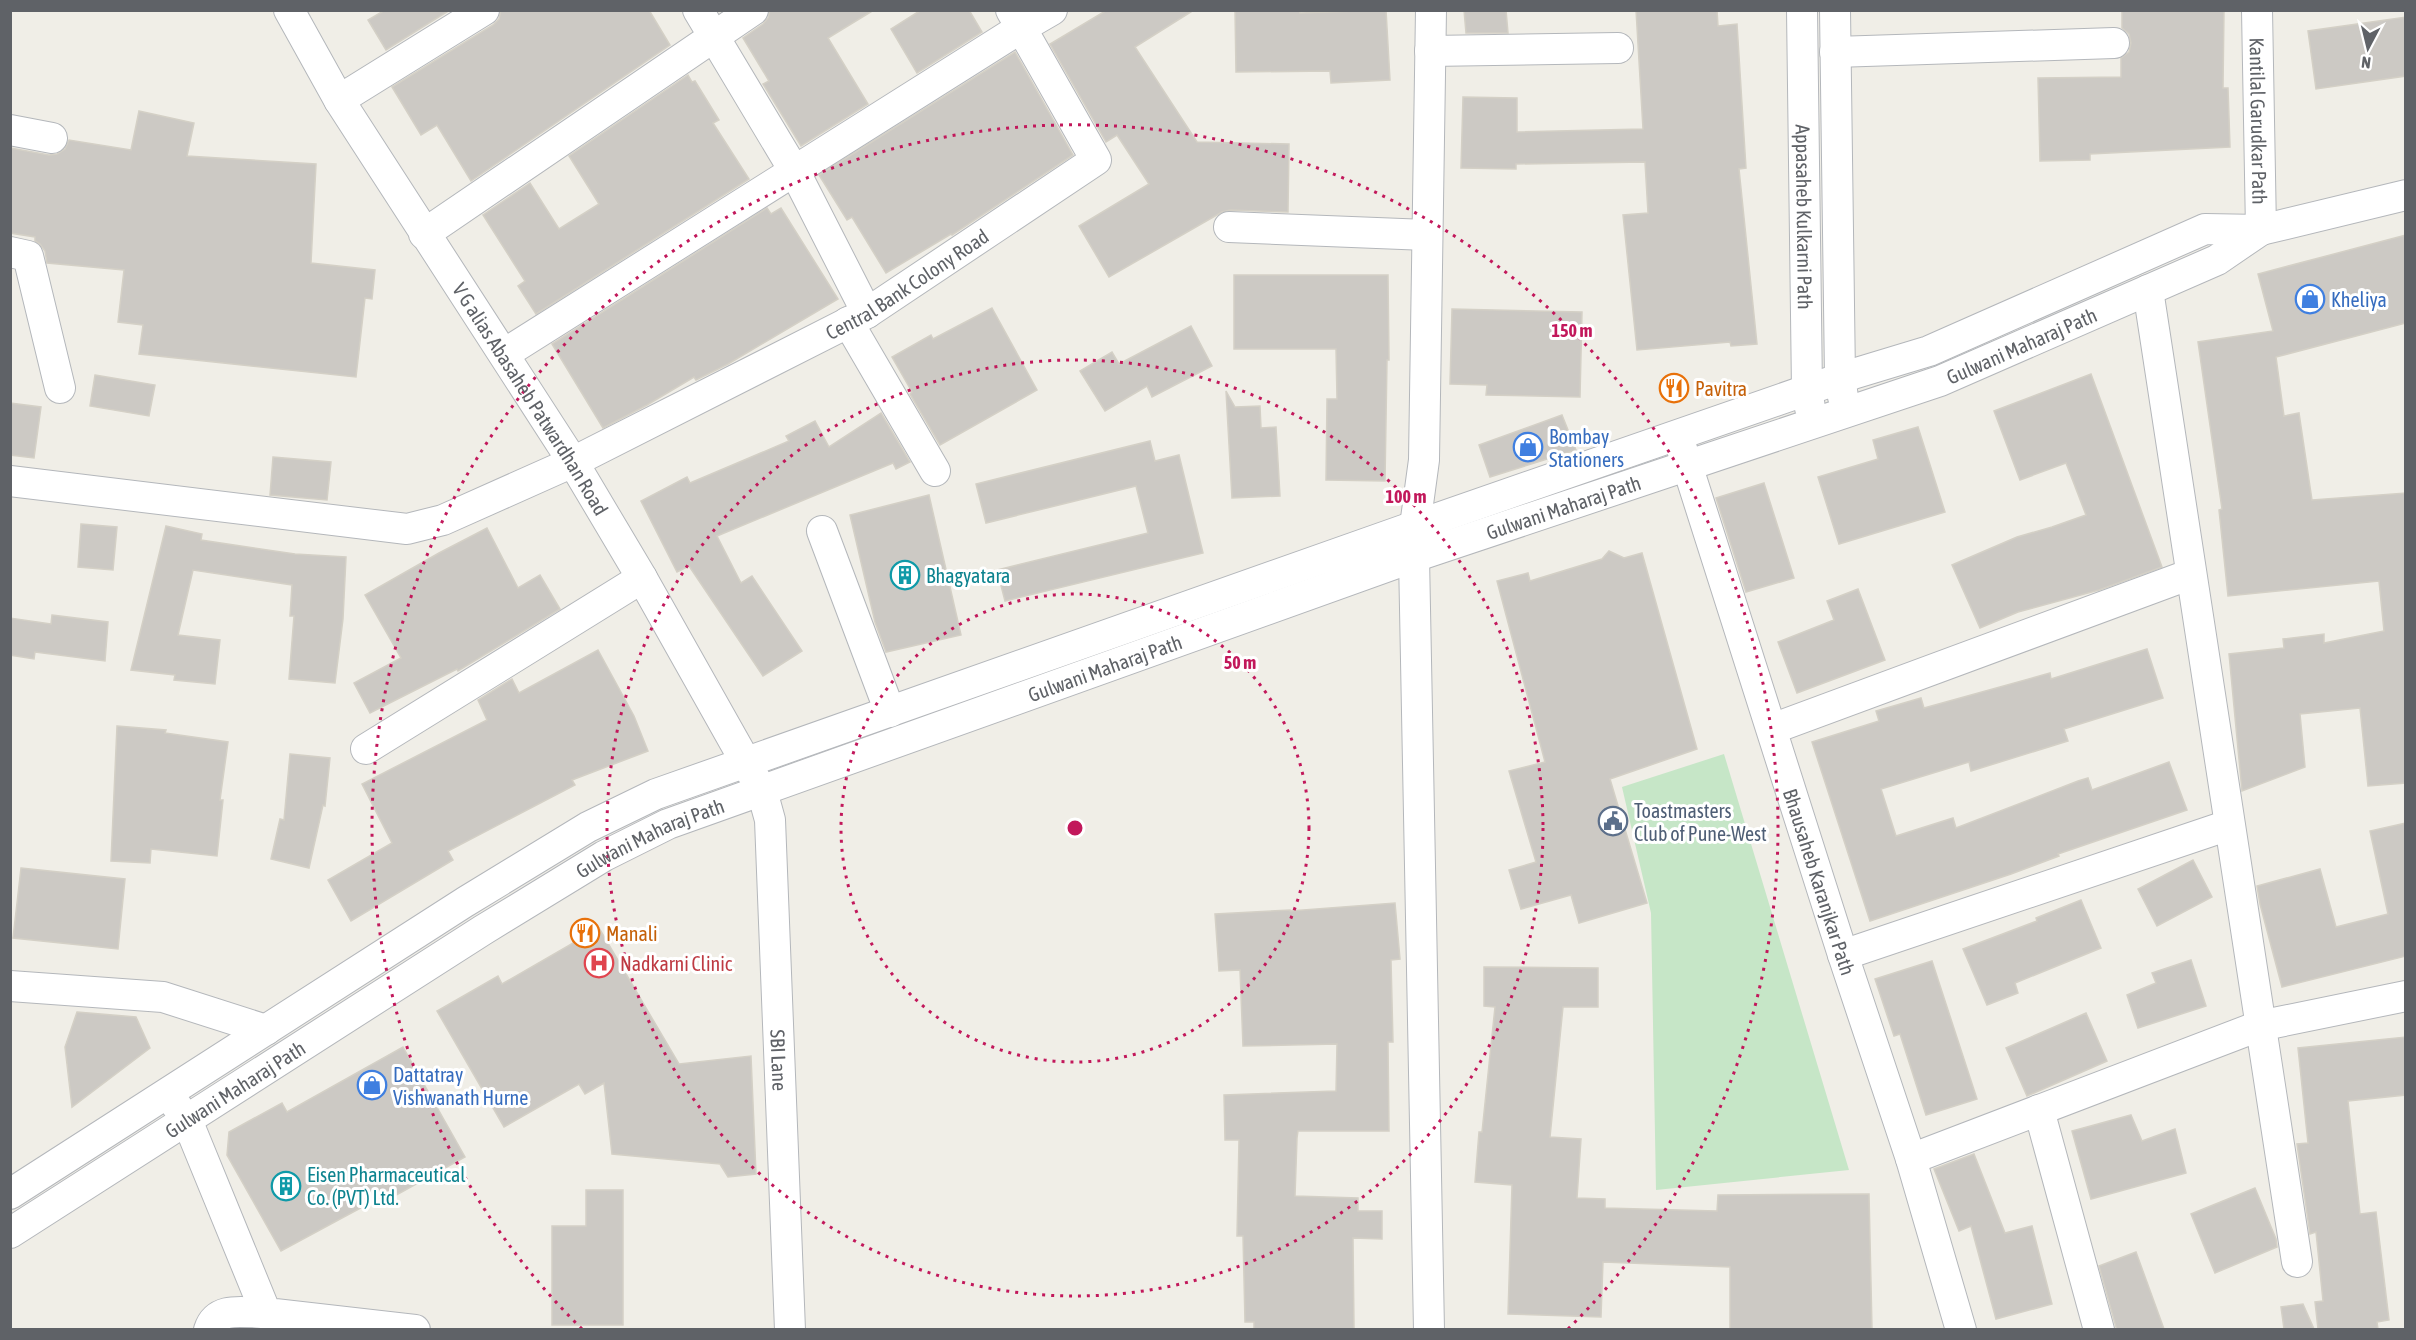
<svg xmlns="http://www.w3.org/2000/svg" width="2416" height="1340" font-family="'Asap Condensed',sans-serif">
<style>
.green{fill:#c6e6c7}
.building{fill:#ccc9c4;stroke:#d4d0c6;stroke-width:1.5}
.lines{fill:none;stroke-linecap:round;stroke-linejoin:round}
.minor-casing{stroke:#b4b7bb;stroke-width:32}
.minor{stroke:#fff;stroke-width:30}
.ring{fill:none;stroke:#c2185b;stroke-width:3;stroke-dasharray:3 6}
.labels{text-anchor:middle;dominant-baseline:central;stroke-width:6;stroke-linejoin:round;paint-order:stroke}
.street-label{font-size:20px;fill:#5f6267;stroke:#fff}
.shop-label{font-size:20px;fill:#366cbe;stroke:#fff;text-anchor:start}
.food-label{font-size:20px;fill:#c56008;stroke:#fff;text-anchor:start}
.culture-label{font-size:20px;fill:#0d838f;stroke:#fff;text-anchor:start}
.service-label{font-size:20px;fill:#4e5e75;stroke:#fff;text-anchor:start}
.health-label{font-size:20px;fill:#be3a42;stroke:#fff;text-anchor:start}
.centre{fill:#c2185b;stroke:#fff;stroke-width:3}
.ring-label{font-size:18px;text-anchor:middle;font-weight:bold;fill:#c2185b;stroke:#fff;stroke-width:6;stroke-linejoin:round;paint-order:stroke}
</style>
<rect width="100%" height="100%" fill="#f0eee7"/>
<path class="green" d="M1724,754L1849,1170L1656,1190L1651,913L1622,787Z"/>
<g class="building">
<path d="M385,10H450L386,50L368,20Z"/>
<path d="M501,10H649L670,45L471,181L437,125L421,135L392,87L493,25L499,19Z"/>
<path d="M770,10H874L828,38L868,104L801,146L763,84L769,81L743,38L763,24L768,18Z"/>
<path d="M921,10H969L982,32L917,73L891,29Z"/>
<path d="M1107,10H1194L1135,47L1197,142L1289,144L1288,212L1230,210L1222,212L1109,277L1079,226L1149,184L1117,135L1106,142L1050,44Z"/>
<path d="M1235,10H1299L1300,13L1386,10L1390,80L1331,83L1330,71L1236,72Z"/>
<path d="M1464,10H1506L1508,33H1466Z"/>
<path d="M1636,10H1717L1718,26L1737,24L1746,168L1739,169L1757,344L1731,346L1730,342L1637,350L1623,215L1648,213L1645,162L1516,164V169L1461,168L1463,97L1517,98V132L1643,129Z"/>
<path d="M2122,10H2224L2223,88H2228L2230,147L2090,154V160L2040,161L2038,78L2121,77V58L2129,52L2131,43L2129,34L2122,28Z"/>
<path d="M2406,17V76L2316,89L2308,31Z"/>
<path d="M1015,52L1073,155L952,235L951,234L886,273L852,217L847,220L819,175Z"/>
<path d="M688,75L692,82L695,81L719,120L713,123L749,179L536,314L518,286L525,281L483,215L530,183L559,229L599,204L569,156Z"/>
<path d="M139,111L194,123L187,156L316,164L311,263L375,270L372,299L365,298L356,377L139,354L143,325L118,322L124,270L47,263L45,251L40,244L35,241V237L10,233V148L49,155L57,154L65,149L69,140L131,150Z"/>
<path d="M767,208L771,214L781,208L838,299L728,364L696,380L694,377L647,405L603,428L552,344Z"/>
<path d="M2406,235V323L2276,357L2284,416L2299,413L2312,500L2406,493V783L2368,786L2360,708L2300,714L2305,767L2242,791L2229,654L2284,648L2283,639L2324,634V643L2384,631L2379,581L2228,596L2219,510L2222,509L2198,342L2273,331L2258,274Z"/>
<path d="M1234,275H1388L1389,360H1387L1385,481L1326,480L1327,399H1337L1336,349H1234Z"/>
<path d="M992,308L1037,390L940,445L910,394L912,392L892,357L931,335L933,339Z"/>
<path d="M1452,309L1582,312L1580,397L1486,395L1487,385L1450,384Z"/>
<path d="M1191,326L1212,366L1152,397L1147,386L1105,411L1080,371L1112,352L1119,364Z"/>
<path d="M2091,374L2162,567L2099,590L2018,612L1980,628L1952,565L2017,537L2052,527L2086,515L2066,463L2020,480L1994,411Z"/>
<path d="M95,375L155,385L149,416L90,406Z"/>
<path d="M1226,391L1235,407L1260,406L1261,428L1276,427L1280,496L1232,498Z"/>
<path d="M10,403L41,407L34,458L10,455Z"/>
<path d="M881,413L910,462L896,469L893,463L717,536L741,583L752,576L802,651L763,676L689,566L677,572L641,501L687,477L690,483L789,441L786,436L815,421L829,447Z"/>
<path d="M1562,415L1576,450L1490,477L1479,445Z"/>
<path d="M1918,427L1945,512L1839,544L1818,477L1878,459L1873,440Z"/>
<path d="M1150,441L1155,461L1179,455L1203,553L1005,601L997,570L1148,533L1136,486L986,523L976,484Z"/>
<path d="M273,457L331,462L327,500L270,495Z"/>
<path d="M1764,483L1794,578L1746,592L1716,498Z"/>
<path d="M929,495L961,635L886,652L875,622L850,515Z"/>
<path d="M81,524L117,527L113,570L78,567Z"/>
<path d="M166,526L202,534L201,540L295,554L346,557L343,619L335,683L289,679L294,616H290L292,585L193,570L178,635L220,640L215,684L174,680L175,675L131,670Z"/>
<path d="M487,528L518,588L540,575L560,609L458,671L457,669L370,713L354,683L401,658L365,595L439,553Z"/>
<path d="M1609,551L1624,558L1642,553L1697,749L1610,779L1647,903L1579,923L1571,895L1521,909L1509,870L1536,862L1509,771L1545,762L1497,581L1528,573L1530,581L1602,559Z"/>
<path d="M1858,589L1885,660L1797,693L1778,642L1834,620L1827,601Z"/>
<path d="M52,615L108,622L105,661L35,652L34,659L10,655V618L51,624Z"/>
<path d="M2147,649L2163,698L2064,729L2068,741L1971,771L1969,762L1881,789L1896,836L1953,818L1956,828L2078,781L2088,778L2092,790L2169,762L2187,810L2058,854L2059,856L2011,874L1870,921L1812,742L1879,721L1876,711L1921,698L1924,708L2050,673L2051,679Z"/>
<path d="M598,650L634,716L648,751L572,780L575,785L448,851L453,860L351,921L328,880L392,843L362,784L487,720L478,700L512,679L519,693Z"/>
<path d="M117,726L166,730L165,733L228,742L220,800H223L217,856L151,849L150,863L111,861Z"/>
<path d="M290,754L330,758L325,806L323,805L309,868L271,859L280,819L284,820Z"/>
<path d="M2406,823V956L2282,987L2260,904L2257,886L2320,869L2336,927L2388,914L2370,831Z"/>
<path d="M2193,860L2212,897L2157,926L2138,889Z"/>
<path d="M21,868L125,879L118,949L13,938Z"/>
<path d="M2081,900L2101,948L2015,983L2018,993L1987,1005L1963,949L2037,921L2036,918Z"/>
<path d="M1395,903L1400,959L1391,960L1393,1042H1388L1389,1131H1298L1297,1138L1295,1196L1358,1198V1211H1382V1239L1353,1238L1354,1329H1254V1322H1245L1243,1236H1237L1239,1140H1225L1224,1095L1336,1091L1337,1044L1243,1046L1240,970L1219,971L1215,914L1290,910V911Z"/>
<path d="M599,928L679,1064L751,1056L756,1174L728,1177L720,1164L612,1154L604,1083L585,1094L579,1084L504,1127L437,1011L498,976L502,984Z"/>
<path d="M2191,960L2206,1006L2138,1028L2127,995L2156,983L2152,973Z"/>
<path d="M1932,961L1977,1099L1926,1115L1900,1034L1894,1036L1875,979Z"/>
<path d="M1484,967L1598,968V1007H1563L1550,1137L1581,1139L1577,1198L1605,1199V1208L1717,1211L1718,1195L1869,1194L1872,1329H1730V1267L1603,1262L1601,1317L1508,1314L1512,1185L1475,1182L1479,1132H1482L1495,1007L1484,1006Z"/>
<path d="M77,1012L136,1017L150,1048L72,1107L65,1047Z"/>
<path d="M2086,1013L2107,1061L2027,1096L2006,1048Z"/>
<path d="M2406,1037V1095L2348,1101L2360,1214L2376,1212L2389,1320L2377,1322L2378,1329H2318L2315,1302L2323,1301L2316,1232L2310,1234L2297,1144L2308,1143L2298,1048Z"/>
<path d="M403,1047L465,1157L382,1203L379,1198L281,1251L227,1155L229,1132L282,1103L287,1112Z"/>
<path d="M2131,1115L2142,1141L2175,1129L2186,1173L2091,1199L2072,1131Z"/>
<path d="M1974,1154L2005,1233L2032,1226L2052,1304L1996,1319L1971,1226L1959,1231L1934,1169Z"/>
<path d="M2255,1188L2276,1239L2277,1247L2215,1273L2191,1214Z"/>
<path d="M586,1190H623V1325H552V1226H586Z"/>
<path d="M2136,1252L2164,1329H2117L2116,1327L2099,1266Z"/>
<path d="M2303,1304L2314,1329H2284L2281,1307Z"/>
</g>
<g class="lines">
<g class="minor-casing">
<g id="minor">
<path id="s1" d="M289,10L339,100L573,462L642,578L762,791L770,820L790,1330"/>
<path d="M698,10L795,172L867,313"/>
<path id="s2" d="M1802,10L1807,390L1810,408"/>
<path d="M1835,10L1840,378L1843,397"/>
<path id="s3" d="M2257,10L2261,230"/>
<path d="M1430,51L1618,48"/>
<path d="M1835,52L2114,43"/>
<path d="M339,100L484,10"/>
<path d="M10,130L52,138"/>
<path d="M1229,227L1427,235"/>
<path d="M424,234L753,10"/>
<path d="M10,252L28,256L60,388"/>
<path d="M2148,290L2297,1262"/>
<path d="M848,322L935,471"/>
<path d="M504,354L1021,28L1052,10"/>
<path id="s4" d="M1682,449L1843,955L1911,1159L1961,1330"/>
<path id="s5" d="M10,481L407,529L443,520L573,462L867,313L1096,160L1011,10"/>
<path d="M822,531L890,712"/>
<path d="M1772,729L2191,574"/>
<path d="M366,749L642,578"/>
<path d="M1843,955L2229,825"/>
<path d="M10,986L163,997L266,1030"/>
<path d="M176,1105L187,1120L266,1313L415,1330"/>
<path d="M2039,1110L2099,1330"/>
<path d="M1911,1159L2259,1026L2406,996"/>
<path d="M10,1194L465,902L588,827L656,794L1415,526L1853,374L1929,351L2205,229L2261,230L2406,195"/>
<path id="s6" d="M10,1233L483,930L604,856L668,824L1414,557L1940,381L2217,260L2261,230"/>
<path d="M209,1330C217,1305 245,1313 266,1313"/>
<path d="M1429,1330L1414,557L1415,526L1424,460L1431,10"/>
</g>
</g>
<use href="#minor" class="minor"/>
</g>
<g class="ring">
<circle cx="1075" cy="828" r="234"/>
<circle cx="1075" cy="828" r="468"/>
<path d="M582 1329A703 703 0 1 1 1568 1329"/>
</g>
<defs>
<g id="shop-ring" transform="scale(1.5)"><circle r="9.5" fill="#fff" stroke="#3f7fe0" stroke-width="1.5"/><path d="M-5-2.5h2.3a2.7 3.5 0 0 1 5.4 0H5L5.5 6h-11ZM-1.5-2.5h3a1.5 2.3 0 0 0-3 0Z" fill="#3f7fe0"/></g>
<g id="restaurant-ring" transform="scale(1.5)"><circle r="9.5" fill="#fff" stroke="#e8710a" stroke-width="1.5"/><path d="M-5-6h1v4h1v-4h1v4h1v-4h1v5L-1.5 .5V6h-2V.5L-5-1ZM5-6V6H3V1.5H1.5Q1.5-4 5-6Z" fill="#e8710a"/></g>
<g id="building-ring" transform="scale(1.5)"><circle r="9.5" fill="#fff" stroke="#0f9aa8" stroke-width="1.5"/><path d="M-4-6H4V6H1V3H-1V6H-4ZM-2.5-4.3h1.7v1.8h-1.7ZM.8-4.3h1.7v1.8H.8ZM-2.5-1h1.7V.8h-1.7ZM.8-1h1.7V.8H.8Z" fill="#0f9aa8"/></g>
<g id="civic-ring" transform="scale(1.5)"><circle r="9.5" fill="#fff" stroke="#5c6f8a" stroke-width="1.5"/><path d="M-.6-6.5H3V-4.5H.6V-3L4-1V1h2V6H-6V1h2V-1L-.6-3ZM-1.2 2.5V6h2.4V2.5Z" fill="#5c6f8a"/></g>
<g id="hospital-ring" transform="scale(1.5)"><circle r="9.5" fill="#fff" stroke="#e0444e" stroke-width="1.5"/><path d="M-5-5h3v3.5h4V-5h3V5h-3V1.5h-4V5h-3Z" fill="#e0444e"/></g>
</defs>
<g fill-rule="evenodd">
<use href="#shop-ring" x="2310" y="299"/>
<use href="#restaurant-ring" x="1674" y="388"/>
<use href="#shop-ring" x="1528" y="447"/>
<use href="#building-ring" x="905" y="575"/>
<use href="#civic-ring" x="1613" y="821"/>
<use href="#restaurant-ring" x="585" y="933"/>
<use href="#hospital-ring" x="599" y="963"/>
<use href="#shop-ring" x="372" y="1085"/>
<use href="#building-ring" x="286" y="1186"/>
</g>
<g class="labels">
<g class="street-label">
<text stroke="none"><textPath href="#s3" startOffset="111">Kantilal Garudkar Path</textPath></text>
<text stroke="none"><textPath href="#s2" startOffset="207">Appasaheb Kulkarni Path</textPath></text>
<text stroke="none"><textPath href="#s5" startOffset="958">Central Bank Colony Road</textPath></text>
<text stroke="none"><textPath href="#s6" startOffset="2211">Gulwani Maharaj Path</textPath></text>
<text stroke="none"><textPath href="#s1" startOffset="458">V G alias Abasaheb Patwardhan Road</textPath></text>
<text stroke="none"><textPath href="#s6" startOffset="1725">Gulwani Maharaj Path</textPath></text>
<text stroke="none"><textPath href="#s6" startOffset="1239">Gulwani Maharaj Path</textPath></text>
<text stroke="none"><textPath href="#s6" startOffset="753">Gulwani Maharaj Path</textPath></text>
<text stroke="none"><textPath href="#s4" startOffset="454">Bhausaheb Karanjkar Path</textPath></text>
<text stroke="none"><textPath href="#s1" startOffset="1184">SBI Lane</textPath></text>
<text stroke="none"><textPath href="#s6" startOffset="267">Gulwani Maharaj Path</textPath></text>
</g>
<g class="shop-label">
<text x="2331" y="299">Kheliya</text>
<text x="1549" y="436">Bombay<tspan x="1549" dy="23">Stationers</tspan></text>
<text x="393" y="1074">Dattatray<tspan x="393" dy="23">Vishwanath Hurne</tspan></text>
</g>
<g class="food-label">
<text x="1695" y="388">Pavitra</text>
<text x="606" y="933">Manali</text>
</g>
<g class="culture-label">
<text x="926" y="575">Bhagyatara</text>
<text x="307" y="1174">Eisen Pharmaceutical<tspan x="307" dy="23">Co. (PVT) Ltd.</tspan></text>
</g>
<g class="service-label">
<text x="1634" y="810">Toastmasters<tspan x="1634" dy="23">Club of Pune-West</tspan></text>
</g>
<g class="health-label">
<text x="620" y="963">Nadkarni Clinic</text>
</g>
</g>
<circle cx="1075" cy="828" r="9" class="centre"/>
<g class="ring-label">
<text x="1572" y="337">150 m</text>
<text x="1406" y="503">100 m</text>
<text x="1240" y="669">50 m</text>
</g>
<rect width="2416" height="1340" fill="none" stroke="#5f6267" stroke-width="24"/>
<g transform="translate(2368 48) rotate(187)" stroke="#ffffff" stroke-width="4.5" paint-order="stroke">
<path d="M0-4.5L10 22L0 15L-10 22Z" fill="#5f6267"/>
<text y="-9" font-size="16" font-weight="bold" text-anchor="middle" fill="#5f6267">N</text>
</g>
</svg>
